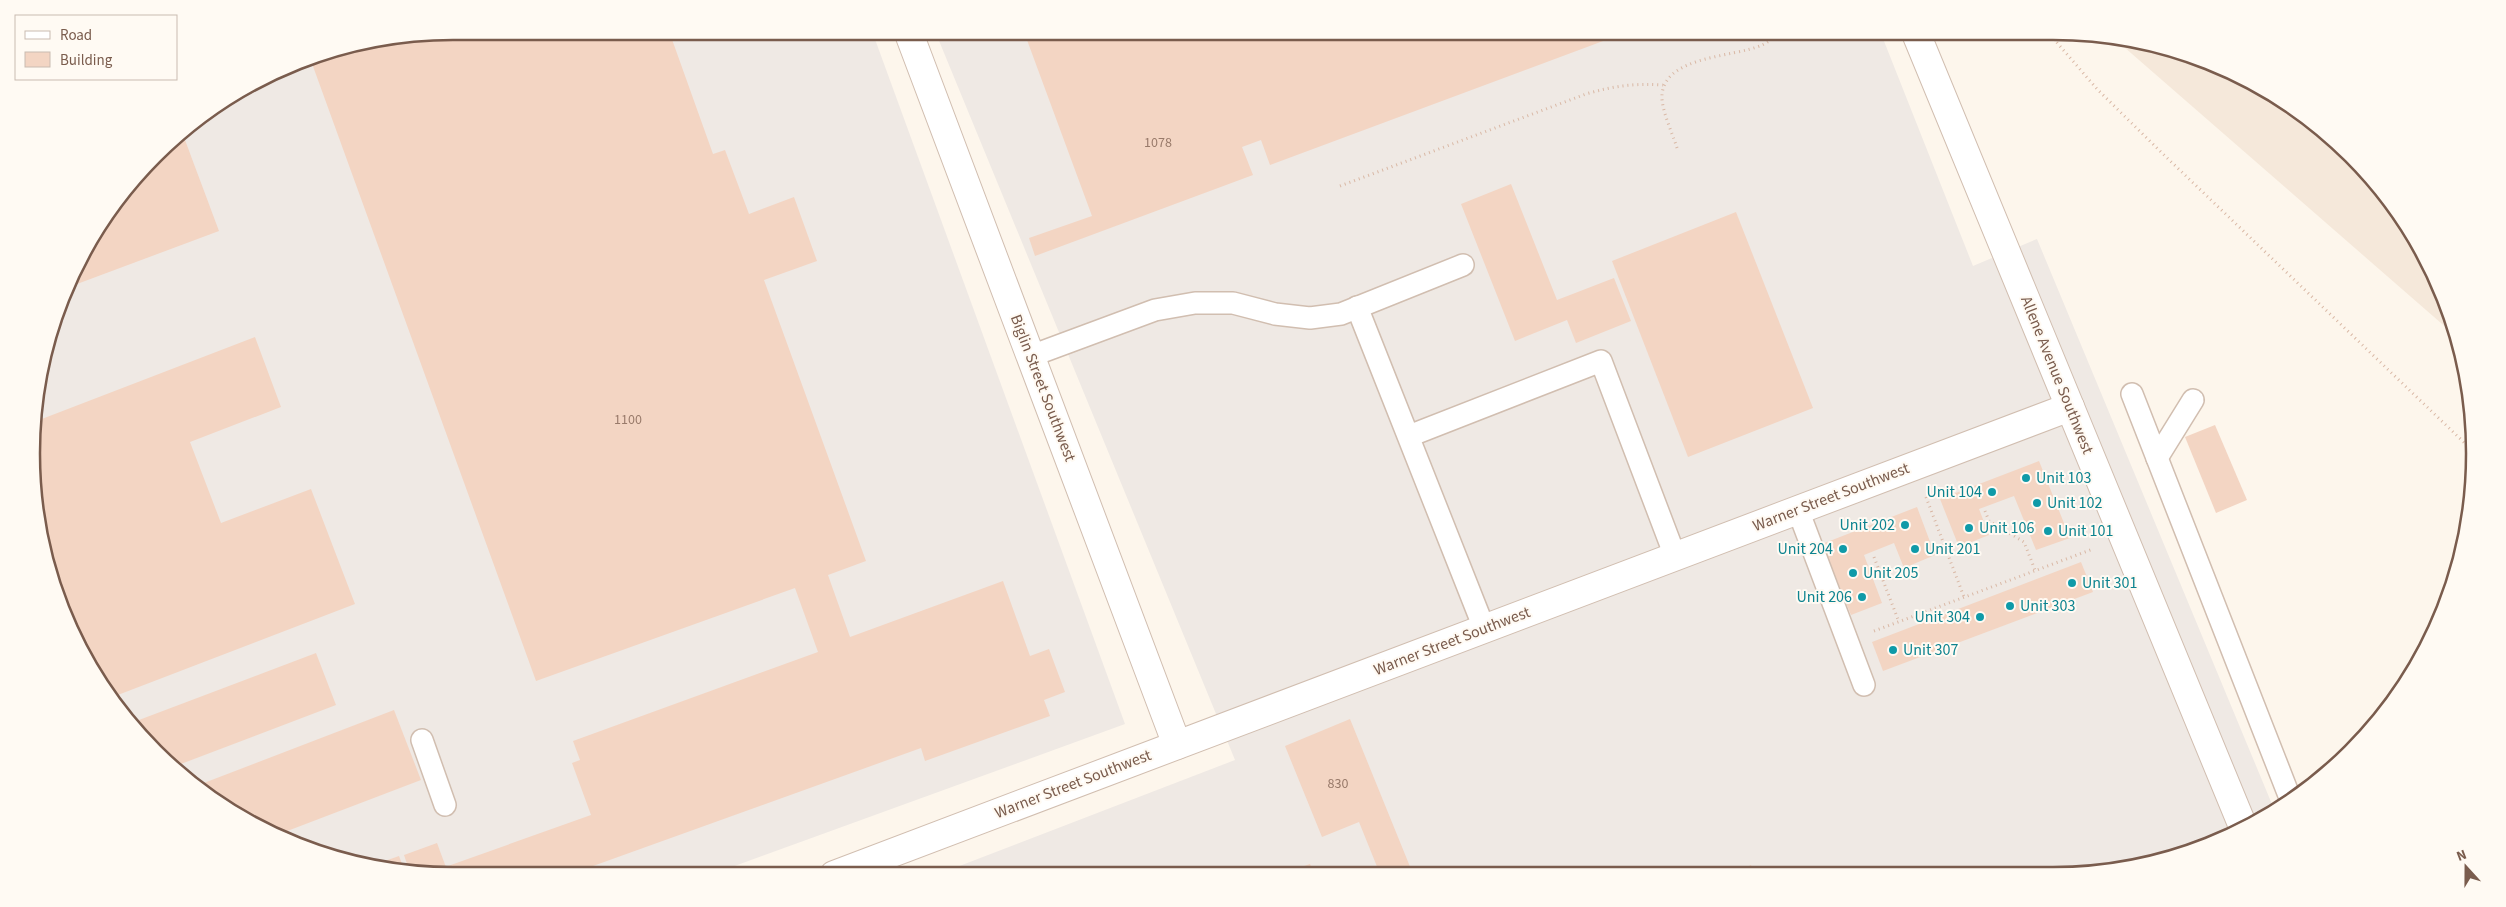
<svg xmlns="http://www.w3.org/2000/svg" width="2506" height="907" font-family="'Source Sans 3',sans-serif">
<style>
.residential{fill:#f5e8da}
.industrial{fill:#efe9e4}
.building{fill:#f3d5c3}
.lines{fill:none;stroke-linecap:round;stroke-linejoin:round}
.lane-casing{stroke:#d1beb0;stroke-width:24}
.street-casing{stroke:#d1beb0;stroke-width:30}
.path{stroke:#d9b8a5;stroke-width:3;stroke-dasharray:1 4;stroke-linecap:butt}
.lane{stroke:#fff;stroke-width:21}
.street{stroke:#fff;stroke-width:28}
.culture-dot{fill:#0f9aa8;stroke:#fffaf3;stroke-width:2}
.labels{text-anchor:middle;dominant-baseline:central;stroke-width:4;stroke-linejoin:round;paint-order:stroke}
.number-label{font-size:14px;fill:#987a6a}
.street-label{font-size:16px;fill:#7a5c4d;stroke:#fffaf3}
.culture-label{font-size:16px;fill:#0d838f;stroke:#fffaf3;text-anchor:start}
.rim{fill:none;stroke:#7a5c4d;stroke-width:2.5}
</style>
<rect width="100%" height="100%" fill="#fdf6ec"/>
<path class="residential" d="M2116,40L2162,46L2239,75L2309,118L2370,175L2418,242L2452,317L2457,337Z"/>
<g class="industrial">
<path d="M454,31H872L1125,724L710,875L454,876L345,861L219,804L155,752L103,688L46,563L32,481L35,399L75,266L175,136L292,63L371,39Z"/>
<path d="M935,31H1880L1973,266L2037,239L2274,809L2239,832L2108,872L936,875L1235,760Z"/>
</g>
<g class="building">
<path d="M454,31H669L713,154L725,150L749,214L794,197L817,261L764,280L866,561L828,575L850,637L1003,581L1030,656L1049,649L1065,692L1044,700L1050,716L925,761L921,748L568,875L452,876L448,866L591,815L572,763L580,760L573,741L818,652L795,588L536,681L310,58L371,39Z"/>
<path d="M1050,31H1630L1270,165L1261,140L1242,147L1253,175L1035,256L1029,238L1092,216L1027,40Z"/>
<path d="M182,132L219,231L69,287L75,266L118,197L175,136Z"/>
<path d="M1511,184L1557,300L1614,278L1631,321L1576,343L1567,320L1515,341L1461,204Z"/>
<path d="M1736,212L1813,408L1688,457L1612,261Z"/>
<path d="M255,337L281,407L190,442L221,523L311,489L355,604L110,698L103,688L46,563L32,481L34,422Z"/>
<path d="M2215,425L2247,500L2216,513L2185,437Z"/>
<path d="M2039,461L2070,538L2036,550L2014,496L1979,509L1989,535L1959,547L1940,499Z"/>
<path d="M1917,507L1935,555L1904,568L1894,543L1864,555L1882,603L1851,615L1822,544Z"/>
<path d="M2081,562L2093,592L1883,671L1872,642Z"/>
<path d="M316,653L336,705L173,767L155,752L131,723Z"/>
<path d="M394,710L421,780L282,833L219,804L196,786Z"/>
<path d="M1350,719L1413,874H1380L1359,822L1322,837L1285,746Z"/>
<path d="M437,843L447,870L438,874L409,870L404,855Z"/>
<path d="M399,856L404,869L383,866L382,862Z"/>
<path d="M1310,864L1314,874H1281Z"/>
<path d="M1751,865L1754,873H1732Z"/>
<path d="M946,866L949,875H924Z"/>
</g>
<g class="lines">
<g class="lane-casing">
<g id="lane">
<path d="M1357,307L1484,628"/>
<path d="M1031,356L1155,310L1195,303H1233L1275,314L1310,318L1341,314L1463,265"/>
<path d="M2132,394L2290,798"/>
<path d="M1409,436L1601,361L1675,556"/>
<path d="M2157,458L2193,400"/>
<path d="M1798,510L1864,685"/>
<path d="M422,740L445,805"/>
</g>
</g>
<g class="street-casing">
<g id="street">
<path d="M908,31L1177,745"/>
<path d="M1915,31L2244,829"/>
<path d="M834,875L2070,407"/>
</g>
</g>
<g class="path">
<path d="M2047,31L2097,89L2163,154L2473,451"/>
<path d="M1677,148C1672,132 1664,116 1662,100C1659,55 1734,58 1762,45C1769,42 1775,36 1781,31"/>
<path d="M1340,186L1586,94C1613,86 1635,83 1663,85"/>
<path d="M1926,497L1964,597"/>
<path d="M1985,511L1989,521L2024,542L2035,570"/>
<path d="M1874,557L1899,622"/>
<path d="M1874,631L2093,549"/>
</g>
<use href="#lane" class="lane"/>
<use href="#street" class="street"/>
</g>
<g class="culture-dot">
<circle cx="2026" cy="478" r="5"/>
<circle cx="1992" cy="492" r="5"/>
<circle cx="2037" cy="503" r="5"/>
<circle cx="1905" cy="525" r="5"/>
<circle cx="1969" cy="528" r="5"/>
<circle cx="2048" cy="531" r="5"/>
<circle cx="1843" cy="549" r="5"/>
<circle cx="1915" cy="549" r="5"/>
<circle cx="1853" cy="573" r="5"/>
<circle cx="2072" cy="583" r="5"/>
<circle cx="1862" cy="597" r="5"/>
<circle cx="2010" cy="606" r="5"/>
<circle cx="1980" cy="617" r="5"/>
<circle cx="1893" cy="650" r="5"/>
</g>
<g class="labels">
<g class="number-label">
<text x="1158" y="143">1078</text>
<text x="628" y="420">1100</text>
<text x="1338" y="784">830</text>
</g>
<g class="street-label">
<text transform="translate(2057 375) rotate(68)">Allene Avenue Southwest</text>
<text transform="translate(1043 388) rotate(69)">Biglin Street Southwest</text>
<text transform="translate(1831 497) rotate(-21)">Warner Street Southwest</text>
<text transform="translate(1452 641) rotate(-21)">Warner Street Southwest</text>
<text transform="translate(1073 784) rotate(-21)">Warner Street Southwest</text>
</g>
<g class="culture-label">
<text x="2036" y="478">Unit 103</text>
<text x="1982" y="492" text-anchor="end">Unit 104</text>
<text x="2047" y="503">Unit 102</text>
<text x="1895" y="525" text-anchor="end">Unit 202</text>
<text x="1979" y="528">Unit 106</text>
<text x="2058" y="531">Unit 101</text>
<text x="1833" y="549" text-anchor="end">Unit 204</text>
<text x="1925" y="549">Unit 201</text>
<text x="1863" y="573">Unit 205</text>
<text x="2082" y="583">Unit 301</text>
<text x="1852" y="597" text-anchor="end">Unit 206</text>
<text x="2020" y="606">Unit 303</text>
<text x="1970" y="617" text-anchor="end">Unit 304</text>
<text x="1903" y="650">Unit 307</text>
</g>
</g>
<path d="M0 0H2506V907H0ZM453 40H2053A413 413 0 0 1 2466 453V454A413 413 0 0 1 2053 867H453A413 413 0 0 1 40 454V453A413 413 0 0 1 453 40Z" fill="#fffaf3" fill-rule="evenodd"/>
<path class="rim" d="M453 40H2053A413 413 0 0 1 2466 453V454A413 413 0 0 1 2053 867H453A413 413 0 0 1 40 454V453A413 413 0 0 1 453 40Z"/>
<rect x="15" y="15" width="162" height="65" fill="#fffaf3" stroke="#cabbb1"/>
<rect x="25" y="31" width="25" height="8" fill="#ffffff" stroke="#cabbb1"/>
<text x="60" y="40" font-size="15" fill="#7a5c4d">Road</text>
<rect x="25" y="52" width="25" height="15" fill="#f3d5c3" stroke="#cabbb1"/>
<text x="60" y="65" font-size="15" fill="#7a5c4d">Building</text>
<g transform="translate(2466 867) rotate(339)" stroke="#fffaf3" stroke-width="4" paint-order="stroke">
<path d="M0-4L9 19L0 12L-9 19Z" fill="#7a5c4d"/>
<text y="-8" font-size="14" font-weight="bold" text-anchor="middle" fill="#7a5c4d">N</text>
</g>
</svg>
